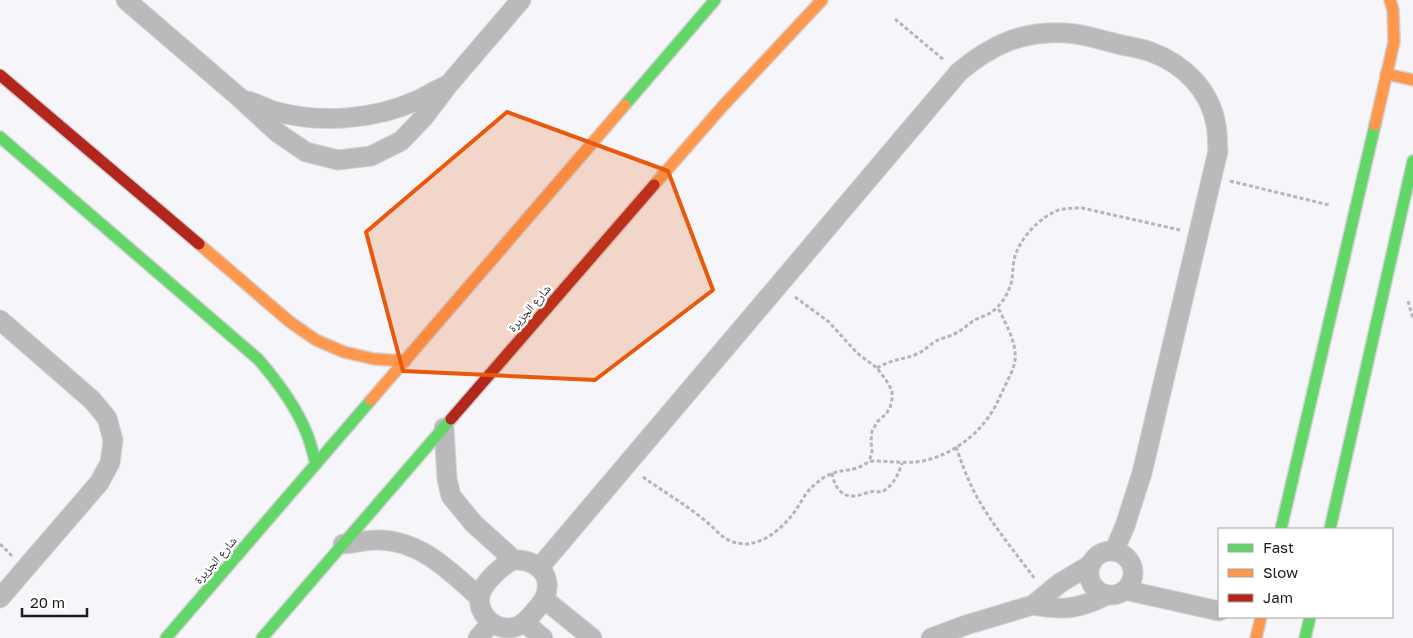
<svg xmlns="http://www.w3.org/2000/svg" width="1413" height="638" font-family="'Golos Text','Noto Naskh Arabic',sans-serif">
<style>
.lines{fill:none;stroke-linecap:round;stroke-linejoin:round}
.street-casing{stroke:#d3d3d6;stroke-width:21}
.fast-casing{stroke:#d3d3d6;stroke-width:14}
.slow-casing{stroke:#d3d3d6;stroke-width:14}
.jam-casing{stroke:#d3d3d6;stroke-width:14}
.path{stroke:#b6b5b8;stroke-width:3;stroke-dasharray:4 2.5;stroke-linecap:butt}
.street{stroke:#bababa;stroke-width:19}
.fast{stroke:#63d668;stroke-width:11}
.slow{stroke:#ff974d;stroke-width:11}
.jam{stroke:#b3261e;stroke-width:11}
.marked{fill:#e8590c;fill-opacity:0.2;stroke:#e8590c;stroke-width:4;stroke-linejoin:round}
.labels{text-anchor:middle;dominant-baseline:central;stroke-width:5;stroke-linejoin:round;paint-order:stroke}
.street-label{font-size:12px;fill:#1c1c1f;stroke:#fff}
</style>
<rect width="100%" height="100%" fill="#f5f5fa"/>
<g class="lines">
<g class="street-casing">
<g id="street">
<path d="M126,0L240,98L278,133L306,152L338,160L371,156L401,141L424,117L449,84L521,0"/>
<path d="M248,101C257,104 265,108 274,111C319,124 374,120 418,100C427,96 436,90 445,86"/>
<path d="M0,320L92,400L107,418L113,440L110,463L99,483L0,598"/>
<path d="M444,428L447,479L451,496L474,524L514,560"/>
<path d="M343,544C354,543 366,540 378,540C420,540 450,571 480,598"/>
<circle cx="1111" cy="573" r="22"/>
<path d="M514,560C535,559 554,574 545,597C543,602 538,607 534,612C525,623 516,631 501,627C488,624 477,609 480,595C483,583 503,564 514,560Z"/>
<path d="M539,568L959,72C991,45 1023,30 1066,33C1084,34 1101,40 1118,44C1129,47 1141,48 1151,52C1184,64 1210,90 1216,125C1218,133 1217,143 1218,151L1142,473L1125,526L1114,551"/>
<path d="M1125,590L1219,611"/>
<path d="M544,599L592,638"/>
<path d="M1033,605C1063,611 1079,609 1107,595"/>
<path d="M525,623L543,638"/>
<path d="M478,638L491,623"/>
<path d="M931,638L966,625L1033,605L1060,583L1090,565"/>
</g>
</g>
<g class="fast-casing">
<g id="fast">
<path d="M625,105L715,0"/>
<path d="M0,137L258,359C278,382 296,406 307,434C311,444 313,454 316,464"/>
<path d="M1281,529L1375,125"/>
<path d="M1330,529L1413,161"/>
<path d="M166,638L371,400"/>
<path d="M262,638L451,419"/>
<path d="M1305,638L1310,617"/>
</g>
</g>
<g class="slow-casing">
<g id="slow">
<path d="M1386,74L1413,80"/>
<path d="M1375,125L1394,42L1393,10L1390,0"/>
<path d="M654,185L722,107L822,0"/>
<path d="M199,244L290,322L316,340L344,352L374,359L405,361"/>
<path d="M371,400L625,105"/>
<path d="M1256,638L1261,617"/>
</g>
</g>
<g class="jam-casing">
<g id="jam">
<path d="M0,75L199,244"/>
<path d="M451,419L654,185"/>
</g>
</g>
<g class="path">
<path d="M895,19L944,60"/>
<path d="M1230,181L1329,205"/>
<path d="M795,297L829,322L857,353L877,368L888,383L892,391V399L890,408L886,414L878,421L872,431L871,441L872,452L869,462"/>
<path d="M1408,301L1413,319"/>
<path d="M877,368C892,359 902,360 917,354C924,351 929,345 936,341C941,338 948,337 954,334C961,331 966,326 973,321C979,317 987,316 993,311C1003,303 1010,291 1012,279C1013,271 1013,263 1015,256C1021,238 1038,219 1056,211C1064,208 1073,208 1082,208L1180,230"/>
<path d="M956,447C962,464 968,481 977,497C993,526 1015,552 1035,579"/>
<path d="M832,473C834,485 840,497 854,496C860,496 865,493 870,492C875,490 880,494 885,490C894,484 899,473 902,463"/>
<path d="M643,477C664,492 688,506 708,523C713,527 717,532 722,536C728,541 738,544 746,544C765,543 782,528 793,514C799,506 803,497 810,489C816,483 823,477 831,474C840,470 848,471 857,468C863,466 868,461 874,461C891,461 905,464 923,461C951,455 977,436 992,412C997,404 1000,396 1004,388C1008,379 1014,370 1015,360C1017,342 1005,323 998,307"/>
<path d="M0,544L12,556"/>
</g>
<use href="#street" class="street"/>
<use href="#fast" class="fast"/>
<use href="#slow" class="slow"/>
<use href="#jam" class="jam"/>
</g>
<path class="marked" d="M507,112L668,171L713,290L595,380L403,371L366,232Z"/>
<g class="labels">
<g class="street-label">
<text transform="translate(529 308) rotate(-49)">شارع الجزيرة</text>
<text transform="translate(215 560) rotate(-49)">شارع الجزيرة</text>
</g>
</g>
<rect x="1218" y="528" width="175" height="90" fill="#ffffff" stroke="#a4a4a5"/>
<rect x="1228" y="544" width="25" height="8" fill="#63d668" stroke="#a4a4a5"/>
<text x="1263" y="553" font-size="15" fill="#1c1c1f">Fast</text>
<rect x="1228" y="569" width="25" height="8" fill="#ff974d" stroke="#a4a4a5"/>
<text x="1263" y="578" font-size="15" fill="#1c1c1f">Slow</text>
<rect x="1228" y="594" width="25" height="8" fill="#b3261e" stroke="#a4a4a5"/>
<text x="1263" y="603" font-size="15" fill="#1c1c1f">Jam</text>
<path d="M22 608v8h65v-8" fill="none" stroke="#1c1c1f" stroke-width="2.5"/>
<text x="30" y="608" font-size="15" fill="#1c1c1f" stroke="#ffffff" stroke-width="4" paint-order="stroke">20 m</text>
</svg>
